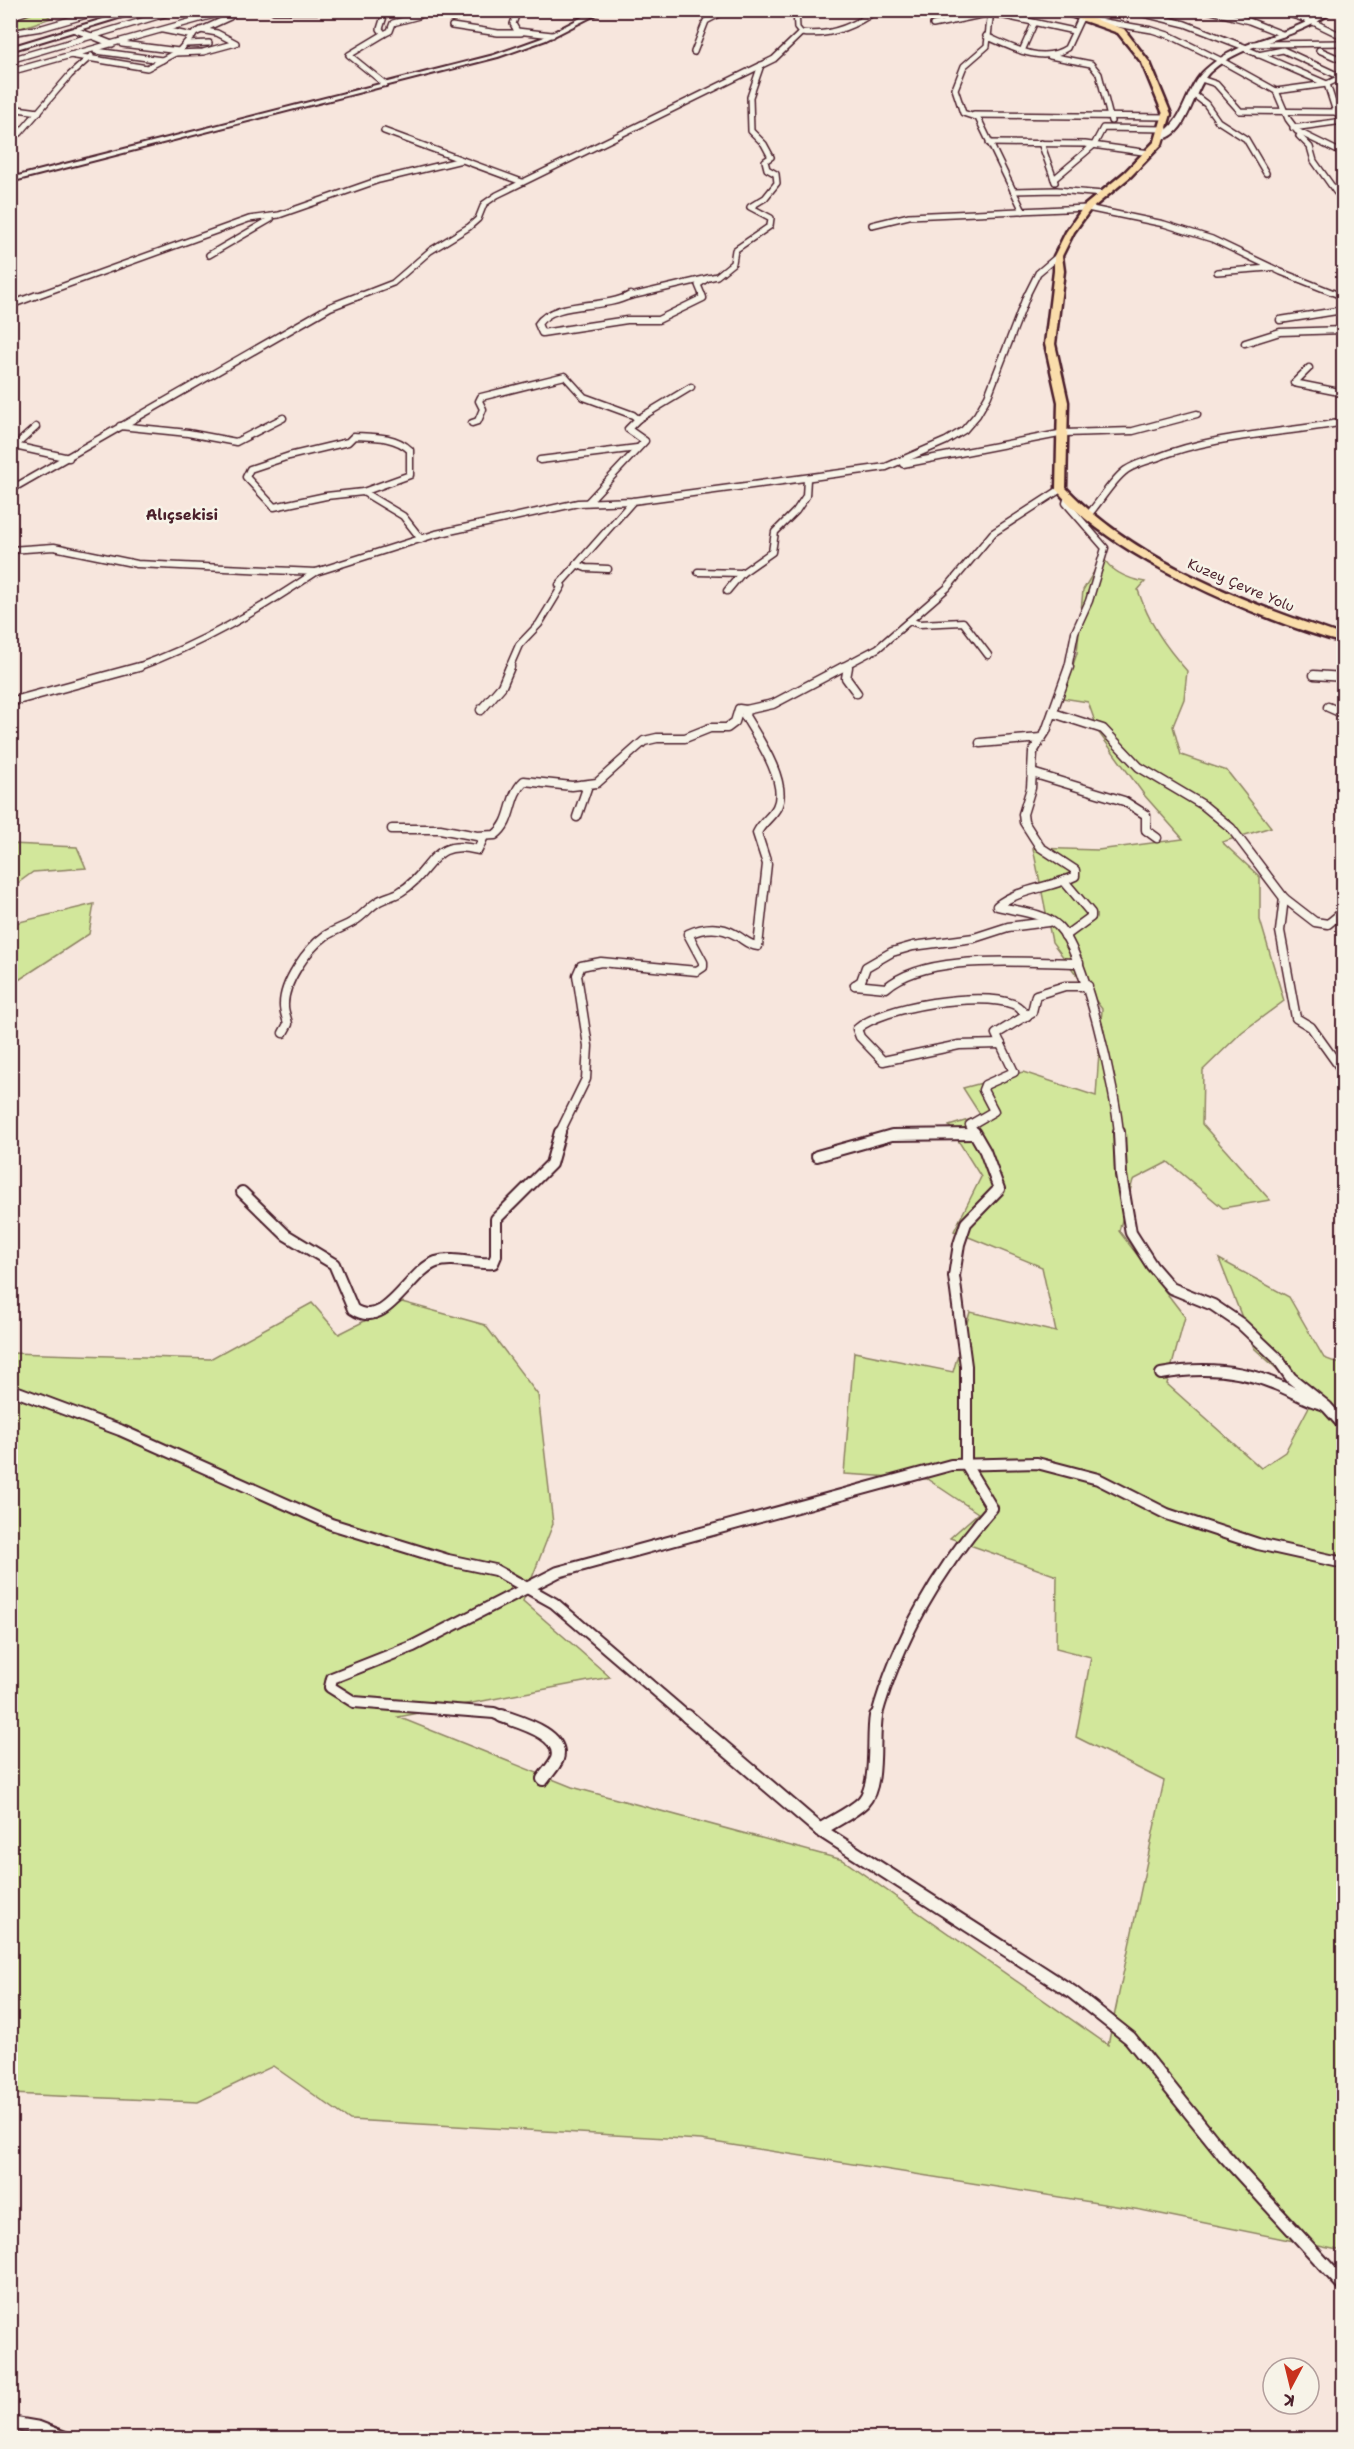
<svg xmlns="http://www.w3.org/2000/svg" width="1354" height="2449" font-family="'Shantell Sans',sans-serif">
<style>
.green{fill:#d2e79b;stroke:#8e8363;stroke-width:1.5}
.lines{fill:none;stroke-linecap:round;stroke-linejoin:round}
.street-far4-casing{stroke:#4a1f2b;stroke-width:8}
.street-far3-casing{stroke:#4a1f2b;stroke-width:9}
.street-far2-casing{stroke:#4a1f2b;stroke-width:11}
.street-far1-casing{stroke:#4a1f2b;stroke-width:14}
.street-casing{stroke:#4a1f2b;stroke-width:16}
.secondary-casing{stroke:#4a1f2b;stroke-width:4}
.primary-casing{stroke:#4a1f2b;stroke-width:5}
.street-far4{stroke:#f7f3e8;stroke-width:5}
.street-far3{stroke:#f7f3e8;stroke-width:6}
.street-far2{stroke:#f7f3e8;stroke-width:8}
.street-far1{stroke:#f7f3e8;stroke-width:10}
.street{stroke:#f7f3e8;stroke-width:12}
.secondary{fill:#f7f3e8;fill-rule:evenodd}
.primary{fill:#faddab;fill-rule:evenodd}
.labels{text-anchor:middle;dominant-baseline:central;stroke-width:5;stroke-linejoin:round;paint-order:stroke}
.far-street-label{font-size:14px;fill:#4a1f2b;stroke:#f7f3e8}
.far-neighbourhood-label{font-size:15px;font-weight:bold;fill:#4a1f2b;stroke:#f7f3e8}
</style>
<rect width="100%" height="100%" fill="#f7e6dd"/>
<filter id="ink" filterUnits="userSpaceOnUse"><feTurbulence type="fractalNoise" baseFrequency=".0167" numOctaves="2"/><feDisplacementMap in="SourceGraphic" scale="12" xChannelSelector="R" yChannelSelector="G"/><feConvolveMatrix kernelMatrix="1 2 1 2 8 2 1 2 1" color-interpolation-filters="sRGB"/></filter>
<g filter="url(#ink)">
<g class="green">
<path d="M36,10L41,11L51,18L18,29L11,26L10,18Z"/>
<path d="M1103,557C1111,572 1129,579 1145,582L1138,590C1149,623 1164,645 1187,671L1184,699L1173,726L1181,755L1227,771L1271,827L1222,842L1260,877V920L1284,1001L1242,1032L1203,1070L1202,1124L1270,1200L1223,1208L1168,1162L1133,1180L1119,1231L1185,1317L1167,1384L1261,1468L1285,1452L1312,1401L1254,1348L1219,1259L1289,1297L1324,1358L1343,1365V2251L1141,2210L701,2140L350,2120L273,2066L198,2102L11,2094V1353L210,1359L312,1303L339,1334L402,1302L485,1325L538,1395L553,1524L523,1601L610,1677L398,1717L572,1787L843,1860L1108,2045L1164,1781L1076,1737L1091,1657L1056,1648L1057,1576L950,1538L978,1513L927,1479L844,1474L854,1352L953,1372L970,1312L1056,1332L1042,1267L954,1231L981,1177L949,1126L981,1116L963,1088L1023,1072L1096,1096L1102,1009L1052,942L1033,848L1098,850L1183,839L1145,796L1099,733L1088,702L1062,698L1077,653L1083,590Z"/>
<path d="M11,844L77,847L86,868L33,872L11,888Z"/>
<path d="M94,904L89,934L11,985V924Z"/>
</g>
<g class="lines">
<g class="street-far4-casing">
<g id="street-far4">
<path d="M518,10L513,24L517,31L552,35"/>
<path d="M991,10L987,46L964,66L955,89L963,113L978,118L1023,211"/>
<path d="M1128,10L1185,24L1247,48"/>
<path d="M1207,10L1249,21L1282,34"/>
<path d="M1277,10L1313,22L1344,37"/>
<path d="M274,11H386"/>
<path d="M10,17L32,10"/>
<path d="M933,25L991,13L1074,31"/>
<path d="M452,26L498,33H521"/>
<path d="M163,30L193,36"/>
<path d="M10,33L42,28L104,10"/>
<path d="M801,33C829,37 855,26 877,10"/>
<path d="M384,34L390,31L393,23L419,16L422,10"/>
<path d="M986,36C1011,47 1042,65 1067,48L1081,18L1152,30L1171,36L1222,61L1276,91L1288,119L1297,131L1344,154"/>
<path d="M112,44L92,36L178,10"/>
<path d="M122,44L179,51"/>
<path d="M187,44L209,43"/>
<path d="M1253,44L1344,43"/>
<path d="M1246,49L1327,84L1336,112L1344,121"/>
<path d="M1319,50L1344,61"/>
<path d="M96,51L162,60"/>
<path d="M1022,51L1034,24"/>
<path d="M694,52L706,21L727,10"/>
<path d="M175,53L203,52L236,43L217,33L201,30"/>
<path d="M70,55L147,68L179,51L195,33L230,17L233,14L231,11"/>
<path d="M1258,55L1283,50L1341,77"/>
<path d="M1050,56L1091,64L1099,74L1111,121"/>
<path d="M10,60L92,36L75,30"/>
<path d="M10,72L232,10"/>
<path d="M1201,79L1216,84L1240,111L1336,112"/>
<path d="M385,84L349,55L384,34L380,29L386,10"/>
<path d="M1276,91L1327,84L1344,76"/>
<path d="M1193,94L1206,104L1218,121L1246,139L1266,173"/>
<path d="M10,108L39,112"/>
<path d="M974,115L1167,117"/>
<path d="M1293,128L1343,121"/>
<path d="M384,131L522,182"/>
<path d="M1299,136L1310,147L1314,161L1336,192"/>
<path d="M10,137L20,133L70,75L91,56"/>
<path d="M989,143L1085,144L1150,153"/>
<path d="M1041,143L1055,182"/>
<path d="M1054,179L1094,145L1103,128L1165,129"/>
<path d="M1013,191L1057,190L1103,194"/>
<path d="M872,225L909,216L1087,208L1164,224L1212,239L1281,272L1344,297"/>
<path d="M209,255L271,219"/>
<path d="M1217,272L1269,268"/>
<path d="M33,297L249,219L279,215L379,180L462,160"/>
<path d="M357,297L393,283L430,251L469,227L478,219L484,204L497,195L774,59L801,33L797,28L796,10"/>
<path d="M627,297L717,276L733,263L735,250L770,226L771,218L750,207L765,198L777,183L776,174L767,169L765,161L771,157L764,144L751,131L750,97L761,65"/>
<path d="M703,297L698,285L708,278"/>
<path d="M1026,297L1038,273L1058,256"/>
</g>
</g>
<g class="street-far3-casing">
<g id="street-far3">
<path d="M630,295C604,310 554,300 538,324L542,333L627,320H658L703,298L702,295"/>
<path d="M1340,295L1344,297"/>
<path d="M10,305L37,295"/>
<path d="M1280,320L1343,310"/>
<path d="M1245,343L1280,332L1344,330"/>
<path d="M1309,368L1294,383L1344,393"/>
<path d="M638,419L691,387"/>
<path d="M472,423L478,421L483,409L479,401L481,397L565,376L584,397L633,415L638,419L628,429L645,441L588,502"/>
<path d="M120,426L188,433L236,442L283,418"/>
<path d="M354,436C374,437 395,436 410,450V475L363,492L326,496L274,507L246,477L250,469L289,456L348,442Z"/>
<path d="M10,445L69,458"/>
<path d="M15,446L36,427"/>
<path d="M540,460L637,448"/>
<path d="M903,464L1064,433L1133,431L1197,414"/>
<path d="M10,490L330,307L361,295"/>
<path d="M363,492L403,516L421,539"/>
<path d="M1068,497L1066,503L1105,548L1089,601L1075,632L1068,668"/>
<path d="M1088,515C1101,501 1111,481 1126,470C1135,464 1146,461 1156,458C1216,434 1281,434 1344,422"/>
<path d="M10,550L54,547L137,564L316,572L436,534L578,503L633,501L886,467L946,441L964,430L977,415L988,396L1027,295"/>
<path d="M576,564L586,568L608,569"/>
<path d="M698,572L742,573L772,552L775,532L796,511L806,496L807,479"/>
<path d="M727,591L742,573"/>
<path d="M909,621L919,624L963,622L988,655"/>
<path d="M135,668C200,645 259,610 316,572"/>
<path d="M509,668L519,645L539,624L562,586L559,585L633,501"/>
<path d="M840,668L878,648L947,588L993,533L1061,489"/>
<path d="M848,668V665"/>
</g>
</g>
<g class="street-far2-casing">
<g id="street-far2">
<path d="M848,667L846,678L857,693"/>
<path d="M1069,667L1046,731L1033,752L1031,788L1023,814L1024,822L1040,847L1075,870V876C1051,888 1017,889 997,906C1016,911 1044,913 1058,926C1085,953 1116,1093 1119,1134"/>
<path d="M1314,675L1344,677"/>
<path d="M10,702L139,667"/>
<path d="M1328,707L1344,714"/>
<path d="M481,710L502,686L510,667"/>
<path d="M1053,713L1103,729L1139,767L1203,805L1231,828L1284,898L1315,922L1328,924L1344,911"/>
<path d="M980,743L1041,738"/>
<path d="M1032,773L1124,801L1146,815V830L1157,838"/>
<path d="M577,817L587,788L581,785"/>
<path d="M392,829H440L477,836L495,835C514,821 507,797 524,781L572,786L597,783L644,741L657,738H685L710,728H727L735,722L739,709L746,710"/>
<path d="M1064,881L1091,913V917L1065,936"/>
<path d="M1284,898L1280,931L1296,1018L1311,1027L1344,1073"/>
<path d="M855,985L886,988C927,952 1026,963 1079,963"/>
<path d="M855,985L861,981L866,967L892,952L913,946L974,938L1008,927L1048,922"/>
<path d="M283,1033L288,1024C287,1018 284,1012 284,1006C283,983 307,949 325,936C334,930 345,927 354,921C363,916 370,906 379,901C386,897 394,896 400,892C434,872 430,837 478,850L484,836"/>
<path d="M1001,1044L959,1045L883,1061L860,1037L857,1029C883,1006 981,991 1013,1004C1019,1006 1023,1012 1027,1016"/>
<path d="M559,1134L586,1079L588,1046L577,975L581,966L601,962L697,971L703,967V962L688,934C704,927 721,926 736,935C745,940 748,945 758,946L767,864L757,833C762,822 772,817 777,807C789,783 757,736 745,716L746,710L773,704L843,667"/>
<path d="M975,1134L970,1125L994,1111L983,1090L985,1085L1014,1072L996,1034L1032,1012L1036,995L1065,986H1088"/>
</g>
</g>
<g class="street-far1-casing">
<g id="street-far1">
<path d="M1119,1132L1121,1175L1131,1233L1152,1266L1171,1288L1213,1305L1241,1324L1277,1358L1291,1378L1327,1407L1344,1426"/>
<path d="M817,1156L892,1135L974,1134"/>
<path d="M242,1192L286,1235L334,1264L353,1309C386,1332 409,1271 436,1262C454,1256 475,1265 493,1263L496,1256V1219L551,1164L560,1132"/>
<path d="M1161,1374C1199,1367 1239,1369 1275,1384C1291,1390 1305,1400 1322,1404"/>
<path d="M10,1389L120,1430L331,1524L448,1560L495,1570L554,1603L688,1718"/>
<path d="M506,1718L494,1713L354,1702L330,1687L332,1678L413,1646L558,1572L951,1465L1037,1463L1098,1479L1167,1514L1258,1544L1344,1563"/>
<path d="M876,1718C897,1641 939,1568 992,1508L966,1465V1366L954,1276L959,1244L966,1223L999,1189L985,1151L974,1132"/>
</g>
</g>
<g class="street-casing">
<g id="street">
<path d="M502,1716C518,1722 565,1734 557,1759C554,1766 547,1773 543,1779"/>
<path d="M687,1716L820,1830L1072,1992L1130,2038L1224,2155L1344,2286"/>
<path d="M820,1830C833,1821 852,1813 863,1802C879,1785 872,1739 876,1716"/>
<path d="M10,2423L39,2428L65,2438"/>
</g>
</g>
<g class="secondary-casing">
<g id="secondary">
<path d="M10,10H22L10,14Z"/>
<path d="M133,10H145L10,51V47Z"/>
<path d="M596,10H605L546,40L498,57L10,182V178L494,55L542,38Z"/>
<path d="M1326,10H1334C1298,41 1245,40 1210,72C1193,88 1188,140 1159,139V135C1187,120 1184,88 1206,69C1240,38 1290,37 1326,10Z"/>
</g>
</g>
<g class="primary-casing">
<path id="primary" d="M1053,10H1066L1124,29L1150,63L1171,114L1162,144L1131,176L1090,210L1074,232L1062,256L1064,271L1055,344L1068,402L1066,488C1137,563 1248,603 1344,636V643C1262,621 1108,556 1056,489L1058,402L1045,344L1054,271V256L1066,232L1084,206L1125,172L1155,141L1163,114L1142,63L1118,33Z"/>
</g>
<use href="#street-far4" class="street-far4"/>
<use href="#street-far3" class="street-far3"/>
<use href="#street-far2" class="street-far2"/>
<use href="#street-far1" class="street-far1"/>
<use href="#street" class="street"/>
<use href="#secondary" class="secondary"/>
<use href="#primary" class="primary"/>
</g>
</g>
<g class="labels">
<g class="far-street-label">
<text transform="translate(1241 585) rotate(23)">Kuzey Çevre Yolu</text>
</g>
<g class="far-neighbourhood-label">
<text x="182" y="515">Alıçsekisi</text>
</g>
</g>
<rect width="1354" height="2449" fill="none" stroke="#f7f3e8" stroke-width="36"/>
<rect x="18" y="18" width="1318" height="2413" fill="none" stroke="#4a1f2b" stroke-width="2" filter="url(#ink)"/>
<g transform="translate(1291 2386) rotate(187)"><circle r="28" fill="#f7f3e8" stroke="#b29e9c" stroke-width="1.5"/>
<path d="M0-4.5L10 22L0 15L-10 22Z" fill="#c8321e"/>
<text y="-9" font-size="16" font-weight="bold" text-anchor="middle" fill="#4a1f2b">K</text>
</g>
</svg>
